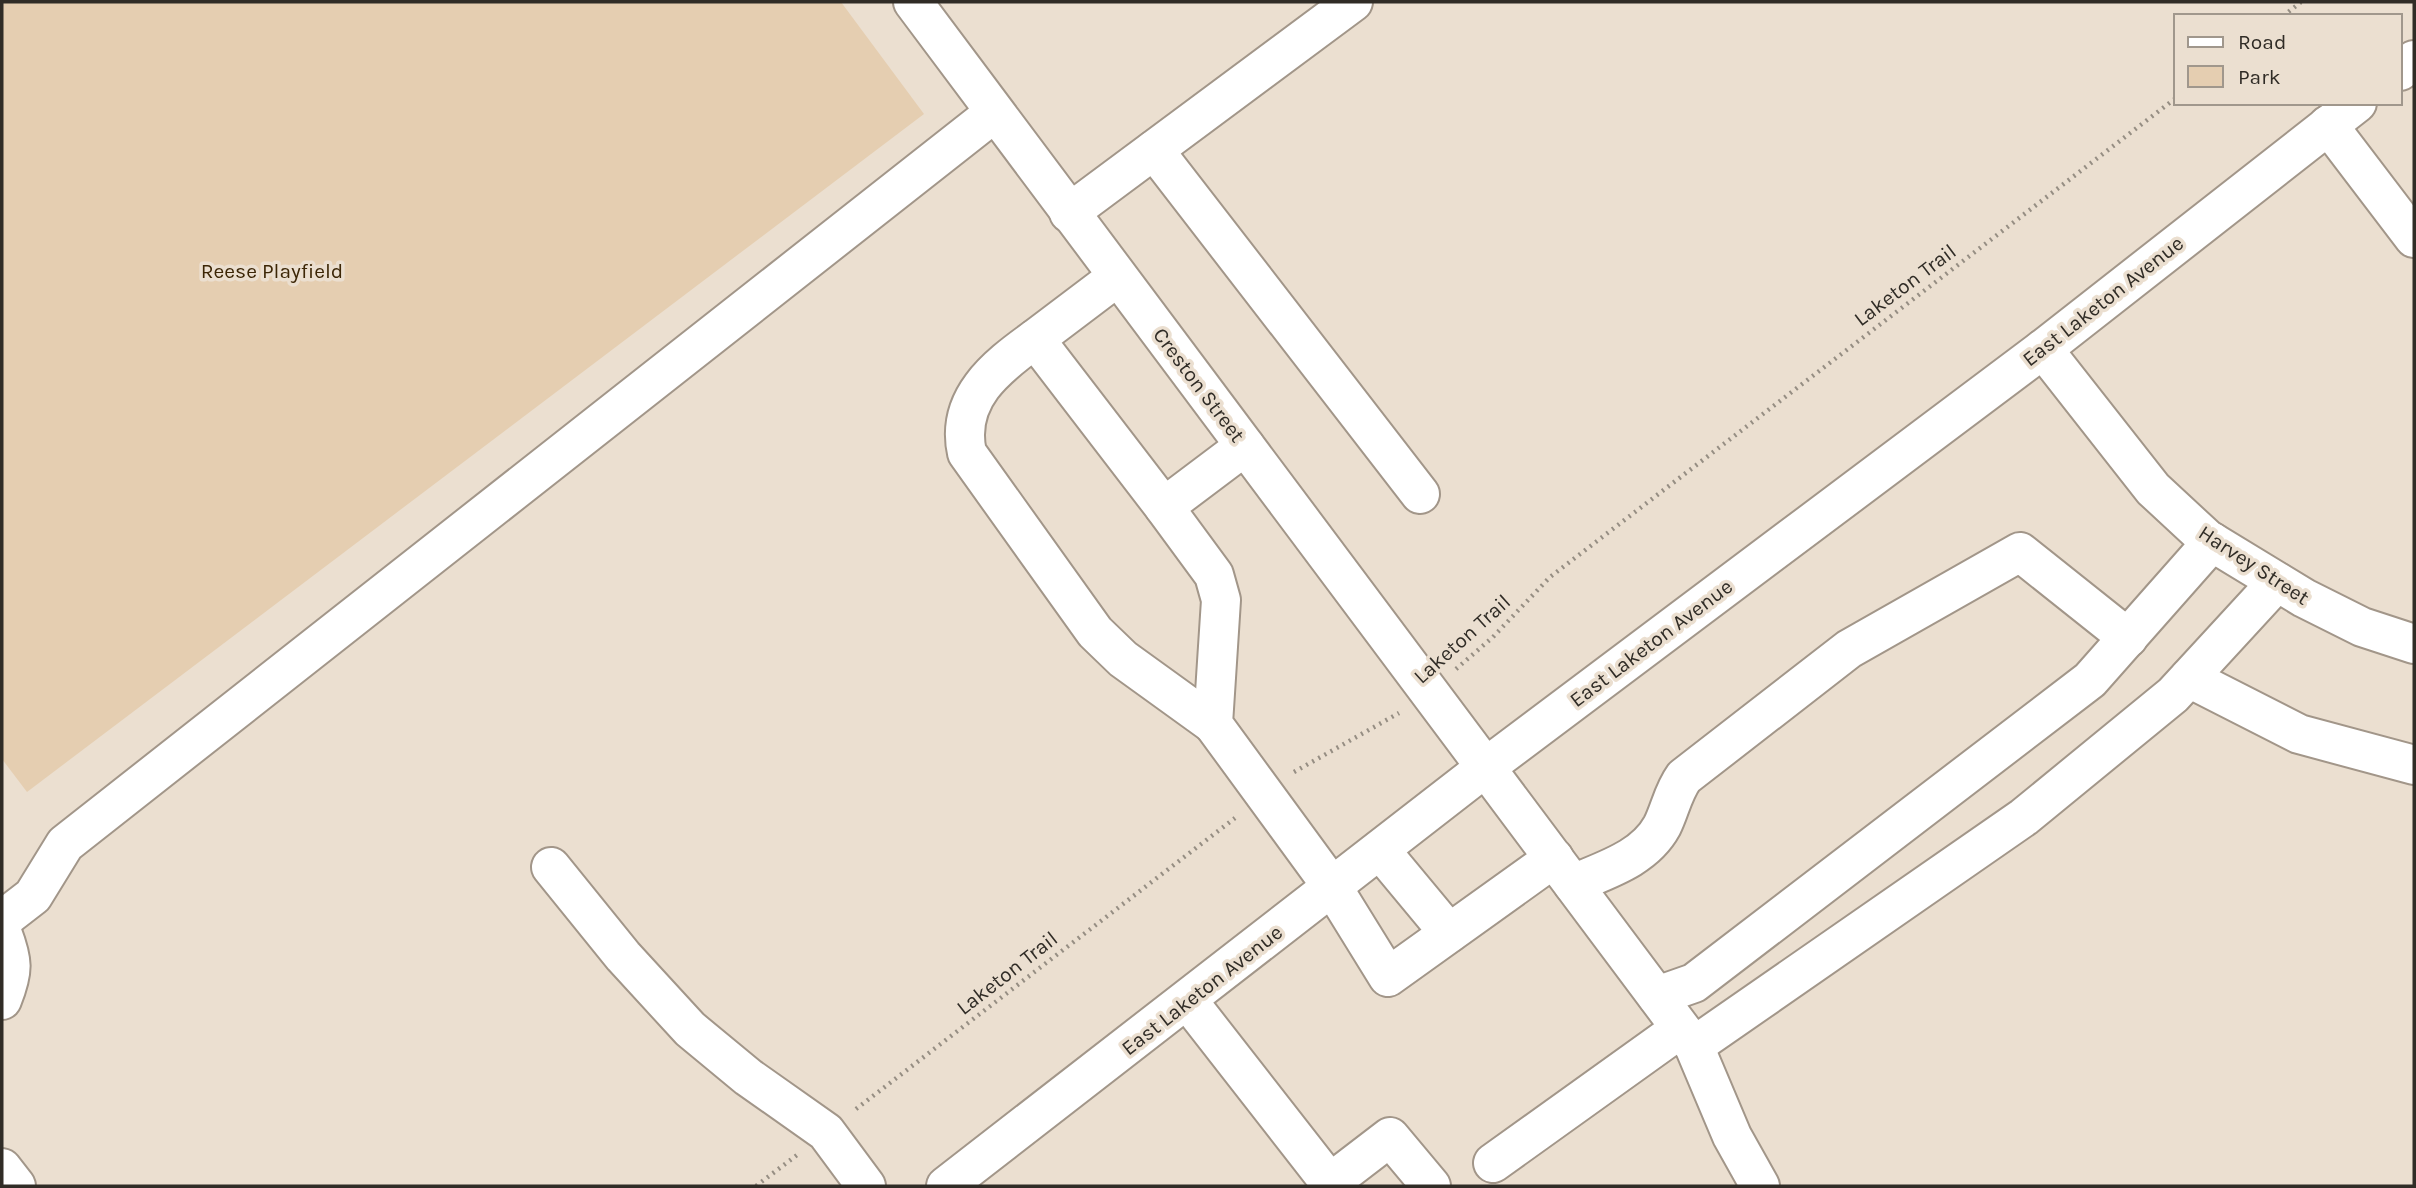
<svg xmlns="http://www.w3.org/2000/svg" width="2416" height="1188" font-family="Karla,sans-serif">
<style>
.park{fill:#e5ceb1}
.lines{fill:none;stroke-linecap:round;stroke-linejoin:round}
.minor-casing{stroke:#a29689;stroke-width:42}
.major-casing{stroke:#a29689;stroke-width:42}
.highway-casing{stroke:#a29689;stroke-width:42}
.path{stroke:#968e83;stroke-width:4.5;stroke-dasharray:2 5;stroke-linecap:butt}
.minor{stroke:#fff;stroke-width:38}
.major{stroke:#fff;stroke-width:38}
.highway{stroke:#fff;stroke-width:38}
.labels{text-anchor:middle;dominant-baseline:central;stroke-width:7;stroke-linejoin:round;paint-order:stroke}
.park-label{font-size:21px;fill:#3c2606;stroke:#ebdfd0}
.street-label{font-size:21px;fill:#302c26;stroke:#ebdfd0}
</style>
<rect width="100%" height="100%" fill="#ebdfd0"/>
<path class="park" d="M2,2H841L924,114L27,792L2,759Z"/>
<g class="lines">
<g class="minor-casing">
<g id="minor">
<path d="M913,2L1694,1046L1732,1136L1760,1186"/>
<path d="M1154,150L1420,494"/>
<path d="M1069,213L1353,2"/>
<path d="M1117,277L1035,339L1164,507"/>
<path d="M1035,339C996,367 955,399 967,453L1095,632L1123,659L1213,724"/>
<path d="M2043,349L2153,489L2207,539L2304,598L2362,627L2414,644"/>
<path d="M1245,446L1164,507L1214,575L1221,600L1213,724L1333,888L1388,977L1554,858"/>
<path d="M2189,678L2299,734L2414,765"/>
<path d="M1380,850L1449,933"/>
<path d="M551,867L623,956L690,1029L748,1077L826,1132L866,1186"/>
<path d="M1573,884C1605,870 1644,859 1662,826C1670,810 1673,792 1684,777L1849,649L2020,552L2128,638"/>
<path d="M2,920L33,896L65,844L994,113"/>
<path d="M2,932C13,961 14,970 2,1000"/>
<path d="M1657,996L1694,983L2090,680L2212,542"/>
<path d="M1188,1001L1330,1183L1390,1137L1431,1186"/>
<path d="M1694,1046L2024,817L2173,695L2277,582"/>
<path d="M1493,1163L1680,1029"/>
<path d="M2,1168L16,1186"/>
</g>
</g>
<g class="major-casing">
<g id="major">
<path d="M2400,71L2414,60"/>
<path d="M946,1186L1486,767L2043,349L2357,103"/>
</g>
</g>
<g class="highway-casing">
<path id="highway" d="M2328,125L2414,238"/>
</g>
<g class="path">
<path d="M2283,16L2301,2"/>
<path d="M1456,669L1493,637L1550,577L2176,98"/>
<path d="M1294,772L1399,713"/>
<path d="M856,1109L1235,818"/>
<path d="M756,1186L797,1155"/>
</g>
<use href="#minor" class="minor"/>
<use href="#major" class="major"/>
<use href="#highway" class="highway"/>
</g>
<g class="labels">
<g class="park-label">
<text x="272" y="271">Reese Playfield</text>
</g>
<g class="street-label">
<text transform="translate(1905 285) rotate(-37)">Laketon Trail</text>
<text transform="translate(2103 301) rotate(-38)">East Laketon Avenue</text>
<text transform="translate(1199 385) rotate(53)">Creston Street</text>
<text transform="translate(2254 565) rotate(33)">Harvey Street</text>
<text transform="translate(1462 639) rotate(-42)">Laketon Trail</text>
<text transform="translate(1651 643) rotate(-37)">East Laketon Avenue</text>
<text transform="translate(1007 973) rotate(-38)">Laketon Trail</text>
<text transform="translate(1202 990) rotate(-38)">East Laketon Avenue</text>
</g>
</g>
<rect width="2416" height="1188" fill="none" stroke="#302c26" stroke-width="7"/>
<rect x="2174" y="14" width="228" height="91" fill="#ebdfd0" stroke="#a0978c" stroke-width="2"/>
<rect x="2188" y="37" width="35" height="10" fill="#ffffff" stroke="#a0978c" stroke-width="2"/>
<text x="2238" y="49" font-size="21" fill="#302c26">Road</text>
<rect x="2188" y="66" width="35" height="21" fill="#e5ceb1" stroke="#a0978c" stroke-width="2"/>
<text x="2238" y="84" font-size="21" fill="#302c26">Park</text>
</svg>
